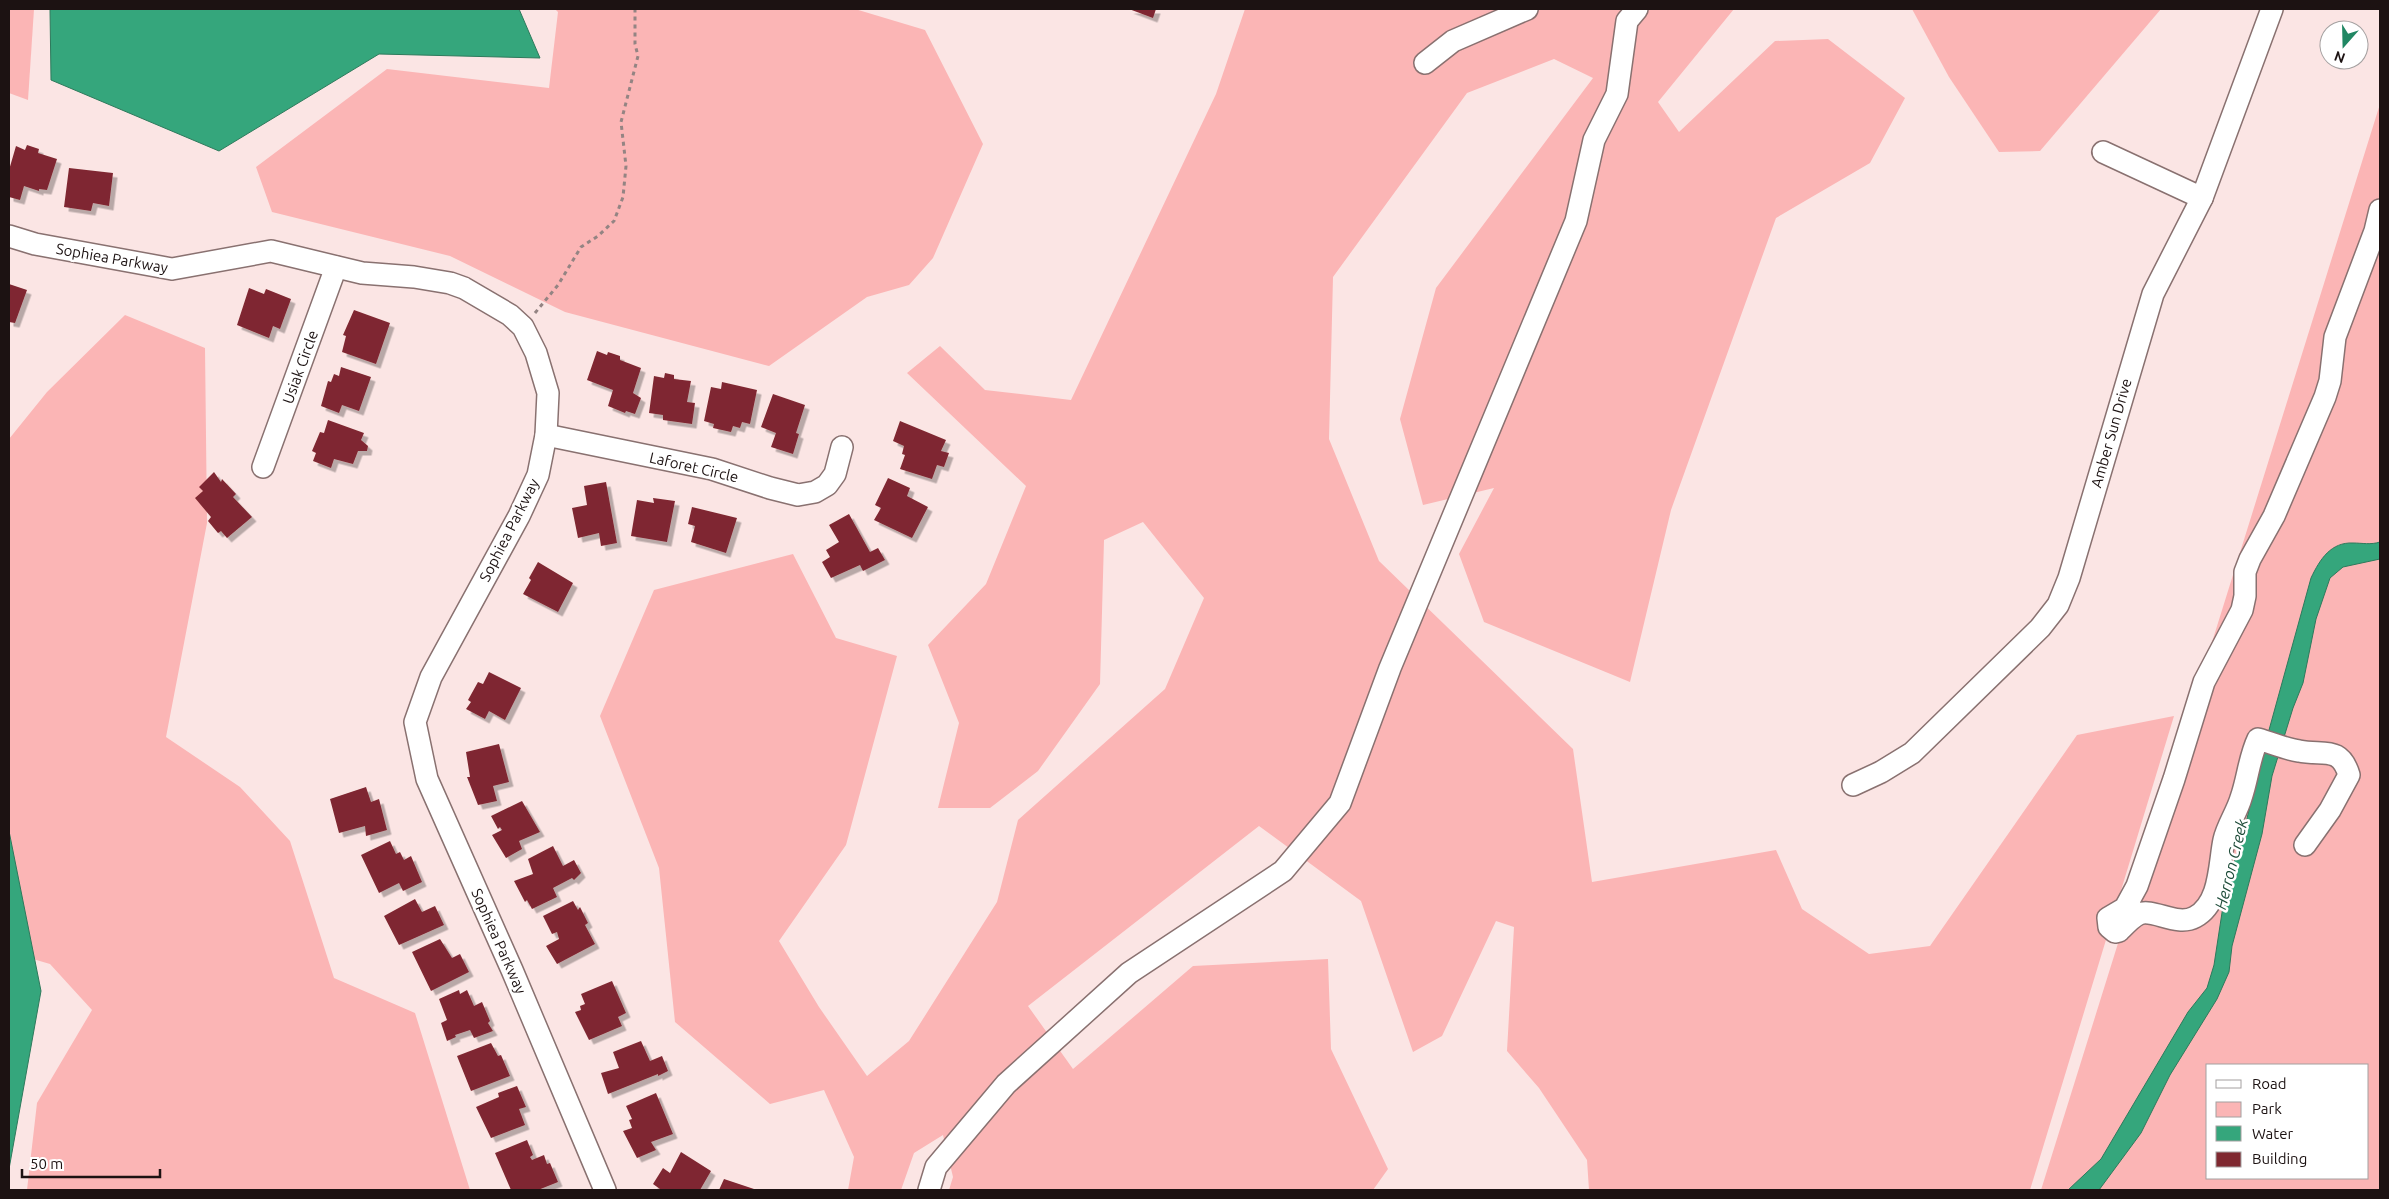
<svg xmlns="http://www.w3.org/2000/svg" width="2389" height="1199" font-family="Ubuntu,sans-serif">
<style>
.green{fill:#fbb5b5;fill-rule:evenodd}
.water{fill:#35a67c;stroke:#2e7a5c}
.building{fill:#7f2830;filter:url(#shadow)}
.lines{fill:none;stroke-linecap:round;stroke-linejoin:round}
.minor-casing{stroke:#897170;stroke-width:24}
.path{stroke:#948483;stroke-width:3;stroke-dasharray:4 4;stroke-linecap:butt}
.minor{stroke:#fff;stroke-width:21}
.labels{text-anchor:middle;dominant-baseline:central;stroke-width:5;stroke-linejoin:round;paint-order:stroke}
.street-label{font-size:15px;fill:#1c1212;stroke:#fff}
.water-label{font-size:16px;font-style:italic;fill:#1e4c39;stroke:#fff}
</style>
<defs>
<filter id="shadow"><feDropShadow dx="4.5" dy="4.5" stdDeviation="0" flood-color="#0004"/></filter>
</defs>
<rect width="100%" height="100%" fill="#fbe5e4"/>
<g class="green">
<path d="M9,9H34L28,100L9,93Z"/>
<path d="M555,9H855L925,30L983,144L933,258L909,285L867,297L769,366L565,312L450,256L272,212L256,167L387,69L549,88L558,12Z"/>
<path d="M1245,9H1734L1658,102L1679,132L1775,41L1828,39L1905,98L1870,163L1776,218L1671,510L1630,682L1484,622L1459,554L1494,488L1423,505L1400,419L1436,288L1593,78L1554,59L1467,93L1333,277L1329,439L1379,561L1573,749L1592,882L1776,850L1802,909L1869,954L1930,946L2077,735L2174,716L2030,1190H1589L1587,1160L1539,1088L1507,1051L1514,927L1496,921L1442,1036L1413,1052L1361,901L1259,826L1028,1006L1073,1069L1193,966L1328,959L1331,1049L1388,1169L1373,1190H949L953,1177L943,1135L914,1153L901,1190H848L854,1157L824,1090L770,1104L675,1022L659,868L600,716L654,590L793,554L836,638L897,656L846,845L779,941L819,1007L867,1076L909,1041L997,902L1018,820L1165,689L1204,598L1143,522L1104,540L1100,684L1038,771L990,808H938L959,723L928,645L986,584L1026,486L907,373L940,346L985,390L1071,400L1216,94Z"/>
<path d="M1912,9H2161L2040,151L1999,152L1949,77Z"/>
<path d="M2380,104V1190H2041ZM2208,1065H2368V1178H2208Z"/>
<path d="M125,315L205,348L207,523L166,737L240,787L290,841L334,978L415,1013L470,1190H27L37,1103L92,1010L50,964L9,952V439L47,392Z"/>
</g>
<g class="water">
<path d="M50,9H519L540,58L379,54L219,151L51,80Z"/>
<path d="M2380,542V559L2343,567L2330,578L2316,619L2303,683L2293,708L2272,776L2262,834L2232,946L2229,972L2217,999L2170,1075L2141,1133L2099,1190H2068L2101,1159L2188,1012L2207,988L2214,965L2227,880L2241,844L2261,759L2311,578C2320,559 2331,542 2353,543C2362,543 2371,545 2380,542Z"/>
<path d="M9,831L41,991L9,1169Z"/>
</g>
<g class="building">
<path d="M1129,9H1156L1153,18Z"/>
<path d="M27,145L39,149L38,153L57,159L47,190L39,189V191L24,186L20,200L9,197V170L16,146L25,150Z"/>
<path d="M69,168L113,173L109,206L93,203L91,211L64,207Z"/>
<path d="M9,284L27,290L15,323L9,322Z"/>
<path d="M249,288L264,294L266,289L291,299L280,329L273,326L269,338L237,325Z"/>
<path d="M354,310L390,323L376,364L342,352L346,336L343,335Z"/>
<path d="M597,351L607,355L608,352L620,356V360L641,368L633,393L641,398L635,414L626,411L625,413L608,406L613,390L587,380Z"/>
<path d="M341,367L371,377L359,411L342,405L339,413L321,406L328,381L331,382L334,374L339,376Z"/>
<path d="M665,373L674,375V379L691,381L687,402L695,403L692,424L663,420V415L649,413L654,376L664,378Z"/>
<path d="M722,382L757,390L750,424L742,422L740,428L733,426L731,432L713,428L714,424L704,421L711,387L721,389Z"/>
<path d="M773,394L805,405L796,433L799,434L793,454L771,447L776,433L761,427Z"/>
<path d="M328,420L364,433L361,440L368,446L367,451H358L353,464L334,459L331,468L313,461L316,453L312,451L320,432L324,433Z"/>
<path d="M900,421L946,440L941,451L949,453L944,467L937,465L932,479L900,469L905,455L902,454L904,446L893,441Z"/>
<path d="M214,472L221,482L222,479L236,494L233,497L252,517L227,538L221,531L218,533L208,521L211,517L195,498L203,491L199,487Z"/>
<path d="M888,478L910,488L907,496L928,507L912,538L874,520L881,508L875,505Z"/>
<path d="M606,482L617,543L601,546L599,533L578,538L572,508L587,505L584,486Z"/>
<path d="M653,498L675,501L667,542L631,536L637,500L654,503Z"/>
<path d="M692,507L737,518L726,553L691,542L695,526L688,524Z"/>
<path d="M849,514L870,552L878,548L885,560L863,571L860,565L831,578L822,562L830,557L826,550L839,542L829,525Z"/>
<path d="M538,562L573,583L558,612L523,594L531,580L529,578Z"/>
<path d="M489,672L521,688L505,720L489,711L485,719L466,709L471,702L468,700L478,682L483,684Z"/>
<path d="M499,744L509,782L493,786L497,801L478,805L467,777H470L466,752Z"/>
<path d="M366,787L371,802L379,799L387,830L366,836L365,826L339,833L330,799Z"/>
<path d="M522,801L540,832L519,841L522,849L506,858L492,835L502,830L500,827L498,829L491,816Z"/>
<path d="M390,841L396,854L400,852L404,860L411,856L422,882L403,891L399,883L379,893L361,855Z"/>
<path d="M553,846L563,866L574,860L581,873L574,880L572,878L553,888L557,897L532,909L527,900L525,902L514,881L533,874L528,859Z"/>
<path d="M415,899L422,912L435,906L444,925L399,945L384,916Z"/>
<path d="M573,901L578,910L580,907L588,923L585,925L595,944L557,964L546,946L559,939L557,932L552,934L543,916Z"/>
<path d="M440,939L452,958L460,954L469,972L431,991L412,952Z"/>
<path d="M612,981L626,1013L618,1017L622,1026L589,1040L575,1012L581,1010L580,1006L585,1004L581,994Z"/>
<path d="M459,990L460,994L467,990L474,1006L482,1002L490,1021L488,1023L493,1031L474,1038L470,1030L455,1035L456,1037L447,1041L441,1023L447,1020L439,999Z"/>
<path d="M641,1041L650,1061L662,1056L668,1071L658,1076V1074L608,1094L601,1073L619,1068L613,1052Z"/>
<path d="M491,1043L498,1056L501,1055L510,1076L471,1091L457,1056Z"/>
<path d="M517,1086L526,1107L519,1109L525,1125L491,1138L476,1107L499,1097L498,1093Z"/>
<path d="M656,1093L673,1134L651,1142L656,1150L637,1158L623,1131L632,1128L629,1120L632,1119L626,1106Z"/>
<path d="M527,1140L533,1155L530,1157L532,1160L544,1155L547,1164L550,1163L558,1182L538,1190H511L495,1153Z"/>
<path d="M681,1152L711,1171L700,1190H659L660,1189L653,1184L663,1168L670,1173Z"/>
<path d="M724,1179L757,1190H719Z"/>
</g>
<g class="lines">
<g class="minor-casing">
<g id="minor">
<path d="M1425,63L1453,41L1527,9"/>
<path d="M2103,152L2202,198"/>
<path d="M9,236L35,244L172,269L271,251L362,273L414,277L450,283L464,288L510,315L523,327L536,353L548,393L546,435L538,475L519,516L431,677L415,722L427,779L512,970L605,1190"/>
<path d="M546,435L712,469L770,488L798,495L815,492L827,485L835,474L842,447"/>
<path d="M263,467L336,267"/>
<path d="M1853,785L1881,772L1912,753L2040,628L2058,605L2069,578L2153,294L2202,198L2272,9"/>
<path d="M2305,845L2330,810L2349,775C2340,745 2323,756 2299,751C2285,749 2272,743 2258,739C2249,758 2248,778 2241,798C2237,812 2227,826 2224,840C2219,863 2221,903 2195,917C2177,927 2153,908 2139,914C2132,917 2124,926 2119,931L2115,932L2109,927L2108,918L2125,908L2137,886L2174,779L2204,682L2242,610L2245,596V572L2250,559L2274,516L2325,397L2330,381L2335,337L2375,231L2380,210"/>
<path d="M929,1190L936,1167L1006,1084L1129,973L1283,871L1340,803L1390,668L1576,221L1594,140L1617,94L1627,21L1637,9"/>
</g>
</g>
<path class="path" d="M535,313L558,285L581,247L598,236L614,221L623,197L626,166L621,122L638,56L635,44V9"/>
<use href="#minor" class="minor"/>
</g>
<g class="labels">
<g class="street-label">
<text transform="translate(112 258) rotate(10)">Sophiea Parkway</text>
<text transform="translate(300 367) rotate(-70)">Usiak Circle</text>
<text transform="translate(2111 433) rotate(-74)">Amber Sun Drive</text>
<text transform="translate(694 467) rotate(13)">Laforet Circle</text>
<text transform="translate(509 530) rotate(-63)">Sophiea Parkway</text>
<text transform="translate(499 941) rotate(66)">Sophiea Parkway</text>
</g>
<g class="water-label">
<text transform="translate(2231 864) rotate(-76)">Herron Creek</text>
</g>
</g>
<rect width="2389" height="1199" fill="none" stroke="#1c1212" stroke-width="20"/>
<rect x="2206" y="1064" width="162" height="115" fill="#ffffff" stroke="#a4a0a0"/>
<rect x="2216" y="1080" width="25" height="8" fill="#ffffff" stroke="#a4a0a0"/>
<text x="2252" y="1089" font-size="15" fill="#1c1212">Road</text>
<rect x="2216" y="1102" width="25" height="15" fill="#fbb5b5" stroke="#a4a0a0"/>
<text x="2252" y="1114" font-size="15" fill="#1c1212">Park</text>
<rect x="2216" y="1126" width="25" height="15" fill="#35a67c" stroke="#a4a0a0"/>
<text x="2252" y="1139" font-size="15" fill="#1c1212">Water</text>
<rect x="2216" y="1152" width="25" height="15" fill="#7f2830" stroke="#a4a0a0"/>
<text x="2252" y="1164" font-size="15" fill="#1c1212">Building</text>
<g transform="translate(2344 45) rotate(200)"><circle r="24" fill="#ffffff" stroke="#a4a0a0"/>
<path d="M0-4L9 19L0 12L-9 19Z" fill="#208763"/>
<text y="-8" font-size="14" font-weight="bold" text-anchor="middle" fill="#1c1212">N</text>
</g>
<path d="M22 1169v8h138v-8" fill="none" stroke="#1c1212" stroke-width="2.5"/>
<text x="30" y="1169" font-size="15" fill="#1c1212" stroke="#ffffff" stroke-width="4" paint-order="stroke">50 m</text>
</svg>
